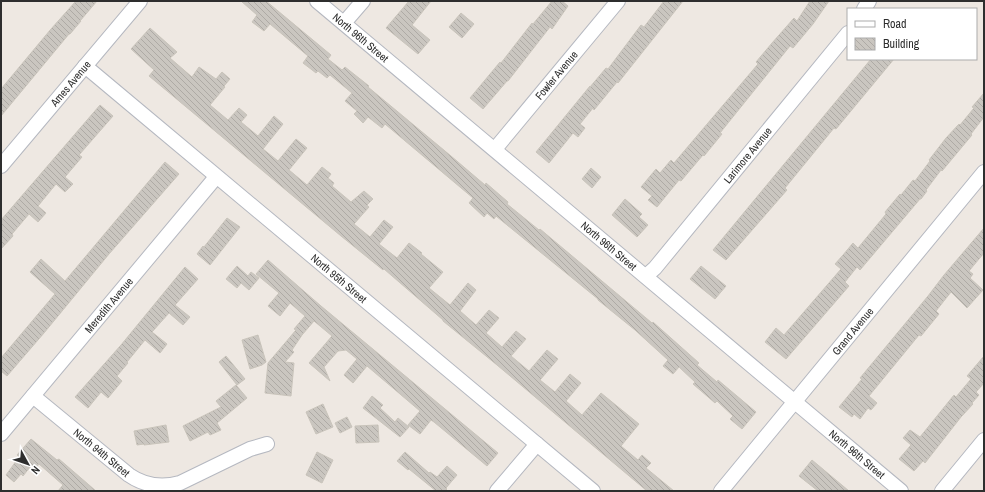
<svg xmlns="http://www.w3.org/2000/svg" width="985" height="492" font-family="'Archivo Narrow',sans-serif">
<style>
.building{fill:url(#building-back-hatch);stroke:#c9c4bb}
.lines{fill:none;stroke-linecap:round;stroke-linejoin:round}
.minor-casing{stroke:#b5b8c0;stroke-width:16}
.minor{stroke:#fff;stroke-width:14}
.labels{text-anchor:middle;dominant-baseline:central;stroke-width:3;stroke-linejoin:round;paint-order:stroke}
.street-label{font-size:11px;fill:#2e2e2e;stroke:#fff}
</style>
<defs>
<pattern id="building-back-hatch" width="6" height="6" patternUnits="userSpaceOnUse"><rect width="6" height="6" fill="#cac6c0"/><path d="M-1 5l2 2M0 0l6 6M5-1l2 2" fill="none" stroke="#aeaaa5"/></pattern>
</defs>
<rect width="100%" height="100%" fill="#eee8e2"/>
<g class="building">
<path d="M76,1H97L80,21H81L70,34H69L1,116V89L51,29Z"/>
<path d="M241,1H266L331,55L328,59L342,70L345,67L369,86L368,87L451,156L485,185L486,183L508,202L507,204L539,230L540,229L652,323L653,322L699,363L697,365L717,382L718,380L756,412L742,429L730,419L733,416L717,401L715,403L693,384L695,382L679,367L673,374L663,366L668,360L635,330L598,300V299L496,216L494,219L487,213L484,217L469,203L473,198L385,124L382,128L368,117L363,123L354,114L357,111L345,101L352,93L330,75L327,78L318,71L316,73L303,63L308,56L270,24L264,31L252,22L257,15Z"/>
<path d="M409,1H431L412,25L430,40L418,54L386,28Z"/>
<path d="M552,1H562L568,6L552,29L550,27L508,81H507L483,109L470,98L500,62L501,63L532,23L533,24Z"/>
<path d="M664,1H683L618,83L617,82L594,110L593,108L580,124L585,128L578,137L573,133L549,163L536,152L590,86V87L606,68L608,69L641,25L644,27Z"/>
<path d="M810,1H829L813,24L793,48L790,46L720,133L722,134L704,156L703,155L681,181L679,180L657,207L648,200L652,196L641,187L656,169L660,173L671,160L674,163L758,64L756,62L772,43L794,18L797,21Z"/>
<path d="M461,13L474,24L462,38L449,27Z"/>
<path d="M150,28L177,52L170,58L192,77L199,67L216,79L222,72L230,79L224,86L225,87L210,105L228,120L239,108L247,115L241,122L258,136L274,116L283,124L263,149L278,161L296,139L307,148L289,170L307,185L322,167L331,174L328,178L334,183L332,186L351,202L364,191L373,199L367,205L369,207L354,224L370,237L384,220L393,227L379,244L397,258L409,243L422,253L421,254L443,272L429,288L450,305L468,283L476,290L460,311L476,325L489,310L499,318L486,333L502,347L516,331L526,339L511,356L529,371L547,350L558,359L540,380L555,392L570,374L581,383L566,401L582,415L601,393L639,424L621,446L638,460L642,455L651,463L646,468L674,491H647L497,365L443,321V320L384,269L383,270L341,236L149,76L154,70L131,49Z"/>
<path d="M871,59H894L836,129L834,128L785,188L787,190L726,260L713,250Z"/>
<path d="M984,93V117L971,134L972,135L942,171L941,170L926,190L927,191L921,199H920L860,270L857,267L845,282L849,286L786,359L765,342L776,328L784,335L841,269L835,264L843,255L853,243L858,248L886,214L885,212L900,194L901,195L913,180L915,181L930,161L929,160L946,138L959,124L960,125L974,108L972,107Z"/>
<path d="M100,105L113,116L79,155L82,157L65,177L73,184L65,192L56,184L38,206L46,213L38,222L29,214L12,234L13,236L1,249V220Z"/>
<path d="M165,162L179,174L109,254L44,333L7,376L1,371V358L55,294L30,272L41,259L65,281Z"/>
<path d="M591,168L601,177L592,188L582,179Z"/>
<path d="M625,199L642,214L639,217L648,225L637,237L612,215Z"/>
<path d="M227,218L240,227L210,265L197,254L203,246L204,247Z"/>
<path d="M984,228V253L969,271L973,274L970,278L983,290L967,308L951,292L936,311L939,314L921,336L919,335L869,396L877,403L871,410L868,408L860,419L854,414L852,417L839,407L862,379L860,378L928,296L944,275Z"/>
<path d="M268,260L321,306L498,453L487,466L434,422L431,420L420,434L408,425L420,411L367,366L353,383L344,375L357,359L346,350L338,351L324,367L330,381L309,363L332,336L314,321L302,335L292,350L294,352L285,362L294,363L291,396L265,393L268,363L296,330L294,329L305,316L290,303L280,316L268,306L279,293L256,274Z"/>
<path d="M237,266L248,276L251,272L259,278L249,290L241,283L237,288L226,279Z"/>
<path d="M701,266L726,286L715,299L690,279Z"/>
<path d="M185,267L198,279L175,305L190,317L183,325L169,313L152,332L167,344L160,353L145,340L127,362L128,363L117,376L122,381L108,398L101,392L88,408L75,397L121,345Z"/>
<path d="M258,335L266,362L262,365L250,369L242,340Z"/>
<path d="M226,356L245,379L237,385L219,362Z"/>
<path d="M984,356V383L976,392L979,395L972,403L973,404L961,417L925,463L923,461L914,471L899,459L911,445L903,438L910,430L920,437L954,395L956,397L971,379L967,376Z"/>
<path d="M236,385L247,398L217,423L221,430L210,435L208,432L190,441L183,426L221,407L216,401Z"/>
<path d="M372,396L383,405L380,408L395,422L398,418L409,427L400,437L363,408Z"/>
<path d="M323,404L333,427L316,434L306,412Z"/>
<path d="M347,417L352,427L340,433L335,423Z"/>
<path d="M166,425L169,442L144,445V444L137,445L134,431Z"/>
<path d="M378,425L379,442L356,443L355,426Z"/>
<path d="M31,439L57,460L59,459L96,491H58L63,485L39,464L34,470L30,467L23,476L21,474L14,482L6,475L19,457L17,455Z"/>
<path d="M317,452L333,460L322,483L306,475Z"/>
<path d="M405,452L429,473L430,472L437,477L447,466L457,475L446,488L447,489L445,491H436L409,469L408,470L397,461Z"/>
<path d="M812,460L849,491H818L799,476Z"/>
</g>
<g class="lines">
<g class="minor-casing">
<g id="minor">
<path id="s1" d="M317,1L901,491"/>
<path d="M864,9L869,1"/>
<path d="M344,23L363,1"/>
<path id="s2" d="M85,66L593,491"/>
<path id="s3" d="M495,149L618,1"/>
<path id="s4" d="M1,166L140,1"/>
<path id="s5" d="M646,276L655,268L848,33"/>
<path id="s6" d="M33,396L129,475C145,486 162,488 180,483L250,449L267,444"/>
<path id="s7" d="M1,434L216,177"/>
<path d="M497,491L537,444"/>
<path id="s8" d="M721,491L984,172"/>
<path d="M942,491L984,440"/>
</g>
</g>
<use href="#minor" class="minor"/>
</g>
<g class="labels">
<g class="street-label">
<text stroke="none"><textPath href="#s1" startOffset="57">North 96th Street</textPath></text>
<text stroke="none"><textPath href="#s3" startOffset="96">Fowler Avenue</textPath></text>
<text stroke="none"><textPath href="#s4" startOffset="108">Ames Avenue</textPath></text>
<text stroke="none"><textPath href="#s5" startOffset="158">Larimore Avenue</textPath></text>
<text stroke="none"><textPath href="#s1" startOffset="381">North 96th Street</textPath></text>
<text stroke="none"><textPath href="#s2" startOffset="331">North 95th Street</textPath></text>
<text stroke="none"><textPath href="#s7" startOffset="168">Meredith Avenue</textPath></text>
<text stroke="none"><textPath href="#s8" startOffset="207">Grand Avenue</textPath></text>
<text stroke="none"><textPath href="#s6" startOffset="89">North 94th Street</textPath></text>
<text stroke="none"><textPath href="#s1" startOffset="705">North 96th Street</textPath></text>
</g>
</g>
<rect width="985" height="492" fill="none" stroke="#2e2e2e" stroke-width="4"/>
<rect x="847" y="8" width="130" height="52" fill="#ffffff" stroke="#ababab"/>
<rect x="855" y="21" width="20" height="6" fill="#ffffff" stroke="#ababab"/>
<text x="883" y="28" font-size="12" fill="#2e2e2e">Road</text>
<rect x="855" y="38" width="20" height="12" fill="url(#building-back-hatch)" stroke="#ababab"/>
<text x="883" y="48" font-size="12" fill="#2e2e2e">Building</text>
<g transform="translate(28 464) rotate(130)" stroke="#ffffff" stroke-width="3" paint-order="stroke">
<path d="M0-3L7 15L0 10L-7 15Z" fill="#2e2e2e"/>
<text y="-6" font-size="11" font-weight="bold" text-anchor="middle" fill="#2e2e2e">N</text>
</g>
</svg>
